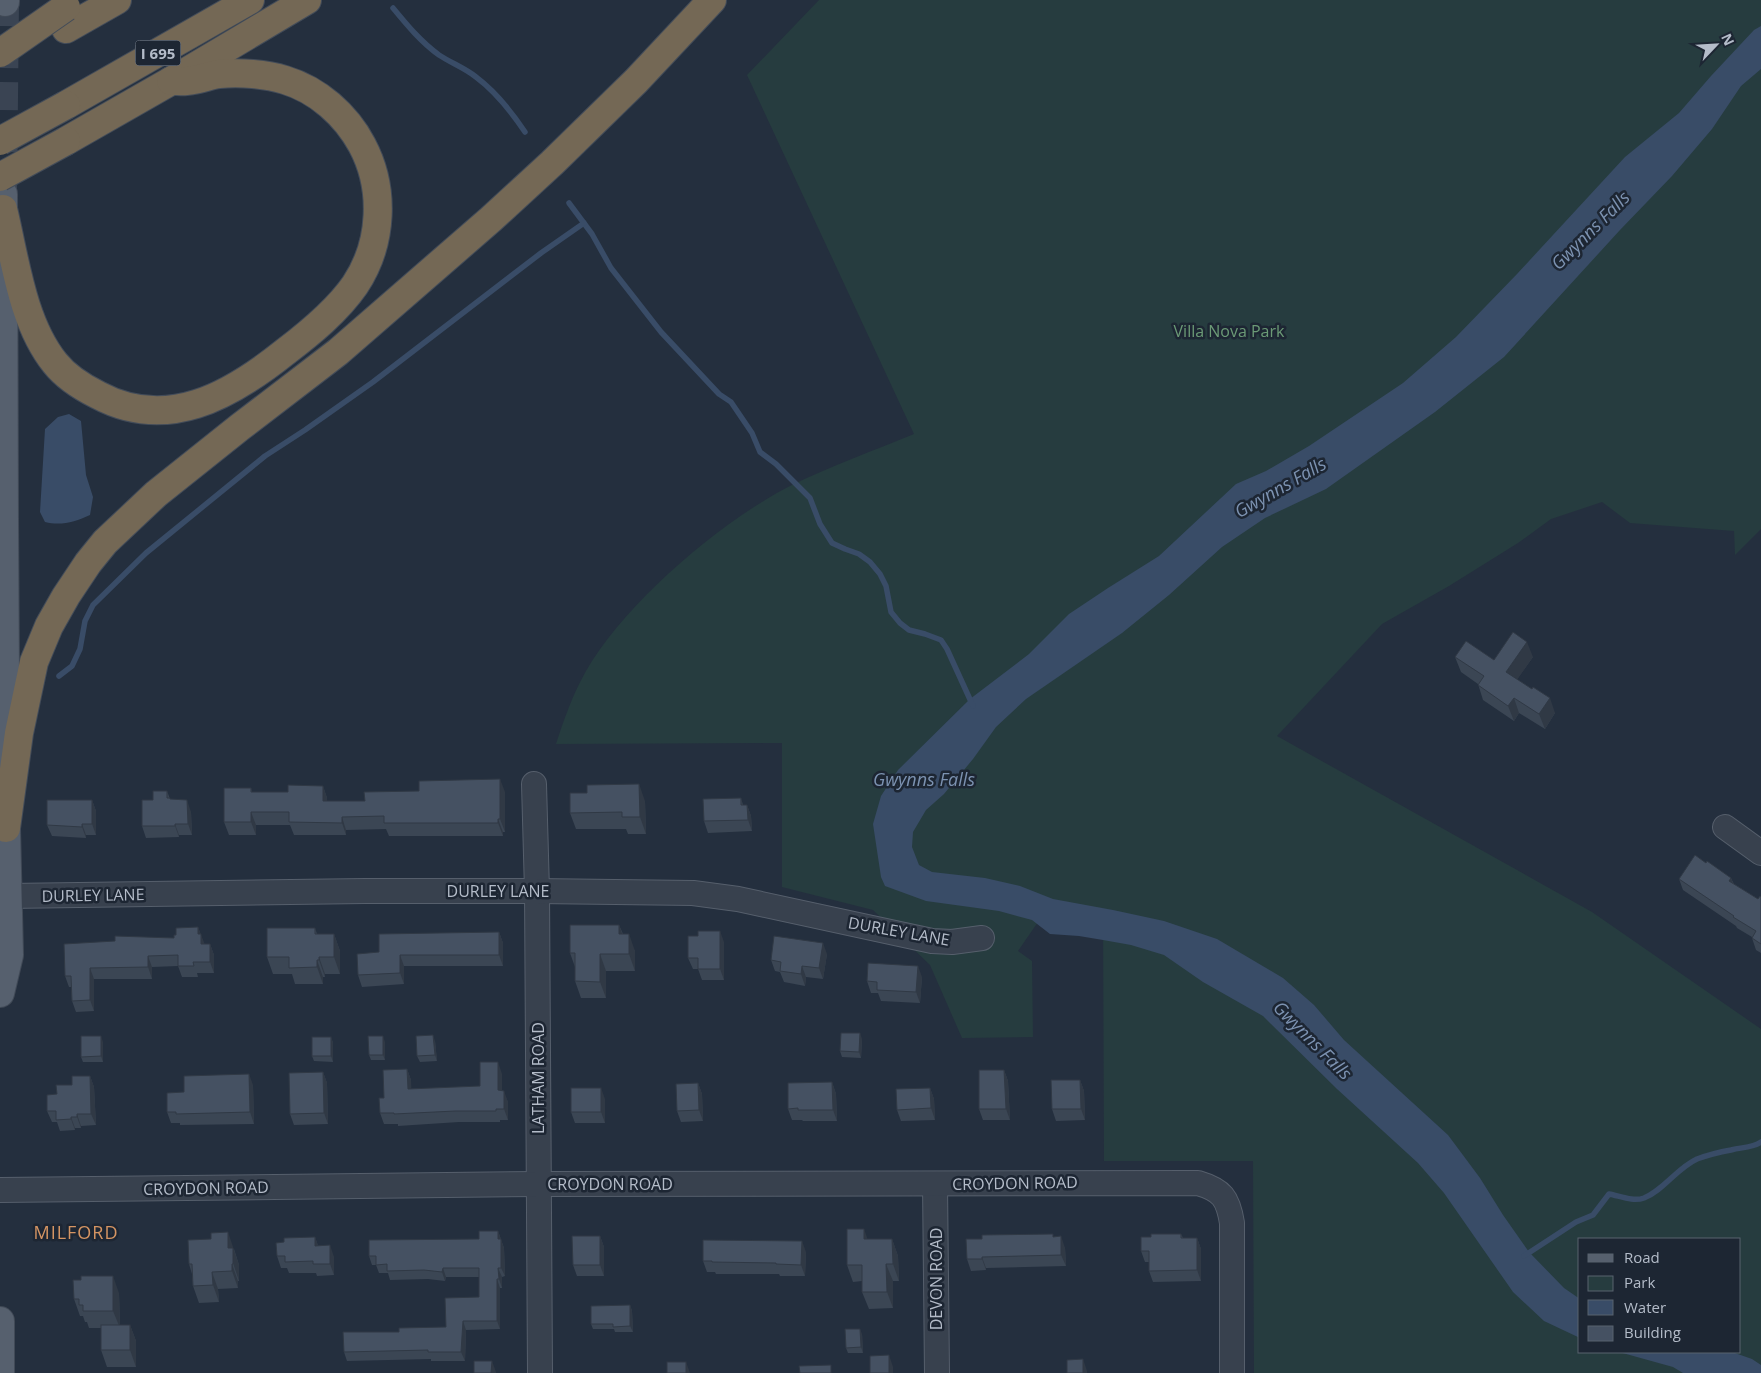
<svg xmlns="http://www.w3.org/2000/svg" width="1761" height="1373" font-family="'Open Sans',sans-serif">
<style>
.green{fill:#263c3f;fill-rule:evenodd}
.water{fill:#394c67}
.lines{fill:none;stroke-linecap:round;stroke-linejoin:round}
.stream{stroke:#394c67;stroke-width:5.5}
.major-tunnel{stroke:#3a4453;stroke-width:28;stroke-dasharray:28 14;stroke-linecap:butt}
.minor-casing{stroke:#565f6c;stroke-width:26}
.major-casing{stroke:#414a57;stroke-width:30}
.highway-casing{stroke:#434c59;stroke-width:30}
.minor{stroke:#38414e;stroke-width:24}
.major{stroke:#56606e;stroke-width:28}
.highway{stroke:#746855;stroke-width:28}
.highway-bridge-casing{stroke:#434c59;stroke-width:30;stroke-linecap:butt}
.highway-bridge{stroke:#746855;stroke-width:28}
.wall{fill:#3b4654}
.shaded-wall{fill:#303945}
.building{fill:#455162;stroke:#303945}
.labels{text-anchor:middle;dominant-baseline:central;stroke-width:5;stroke-linejoin:round;paint-order:stroke}
.shield{fill:#1d2633;stroke:#878f9c;stroke-width:1}
.shield-label{font-size:15px;font-weight:bold;fill:#b4bcc9}
.park-label{font-size:16px;fill:#6b9a76;stroke:#1d2633}
.street-label{font-size:16px;fill:#b4bcc9;stroke:#1d2633}
.water-label{font-size:18px;font-style:italic;fill:#7c92b1;stroke:#1d2633}
.neighbourhood-label{font-size:18px;letter-spacing:1px;fill:#d59563;stroke:#1d2633}
</style>
<rect width="100%" height="100%" fill="#242f3e"/>
<path class="green" d="M819,0H1761V529L1735,555L1734,531L1630,523L1602,502L1551,519L1518,543L1449,586L1382,624L1277,736L1592,912L1761,1029V1373H1254L1253,1161H1104L1103,908L1038,922L1018,951L1032,961L1033,1037L962,1038L930,965L873,910L782,887V743L556,744C564,719 573,694 586,671C625,603 722,520 792,485C831,466 873,451 914,434L747,75ZM1580,1239H1740V1352H1580Z"/>
<g class="water">
<path d="M1761,26V69L1741,86L1712,129L1672,176L1620,230L1504,357L1435,412L1326,489L1265,518L1222,547L1169,595L1122,633L1026,699L996,727L973,759L944,794L926,810L913,832L912,847L919,865L932,872L985,878L1020,886L1053,899L1113,910L1164,921L1217,939L1283,978L1314,1005L1344,1040L1448,1135L1480,1178L1503,1215L1529,1252L1564,1288L1580,1299V1338L1544,1321L1513,1292L1444,1193L1418,1163L1337,1089L1263,1016L1203,982L1164,955L1131,945L1103,940L1079,936L1050,934L1032,920L999,911L926,901L885,886L881,877L873,824L881,796L898,770L970,699L1029,654L1069,614L1108,588L1159,556L1236,484L1266,471L1309,446L1403,383L1456,337L1517,274L1625,157L1679,113L1711,76L1754,30Z"/>
<path d="M69,414L81,421L86,475L93,497L90,515C75,522 61,526 45,522L40,512L45,429L58,417Z"/>
<path d="M1619,1352H1732L1752,1359L1761,1365V1373H1683L1673,1367Z"/>
</g>
<g class="lines">
<g class="stream">
<path d="M393,8C407,25 421,42 439,55C451,63 465,68 476,77C496,92 511,111 525,132"/>
<path d="M569,203L592,234L611,268L661,332L719,394L731,402L752,433L760,452L776,464L810,498L820,524L832,543L845,549L859,554L870,562L880,574L886,586L891,612L900,623L909,630L925,634L941,640L947,649L973,706"/>
<path d="M59,676L72,666L80,649L85,621L93,605L146,553L265,456L305,430L373,382L541,253L584,223"/>
<path d="M1524,1256L1576,1222L1593,1215L1609,1194C1620,1196 1633,1202 1644,1198C1664,1190 1677,1168 1697,1159C1708,1155 1720,1152 1731,1150C1742,1147 1752,1148 1761,1142"/>
</g>
<path class="major-tunnel" d="M3,194L5,2"/>
<g class="minor-casing">
<g id="minor">
<path d="M534,784L537,891L540,1373"/>
<path d="M1725,827L1761,853"/>
<path d="M8,896L365,891H537L693,893L738,899L932,941L952,942L982,938"/>
<path d="M935,1184L937,1373"/>
<path d="M0,1190L539,1184L1198,1183C1222,1190 1228,1198 1232,1223V1373"/>
</g>
</g>
<g class="major-casing">
<g id="major">
<path d="M5,2V0"/>
<path d="M0,993L9,955L6,828L4,518L3,194"/>
<path d="M0,1321V1373"/>
</g>
</g>
<g class="highway-casing">
<g id="highway">
<path d="M66,29L117,0"/>
<path d="M66,105L250,0"/>
<path d="M66,141L171,81L307,0"/>
<path d="M3,209C15,259 22,322 55,363C66,377 82,387 98,395C167,432 230,396 285,352C310,333 337,311 355,285C383,243 385,188 362,145C346,115 318,90 285,80C266,74 240,72 219,74C210,75 202,79 193,80C186,82 178,81 171,81"/>
<path d="M6,828L19,733L34,662L49,626L66,596L88,563L105,542L156,494L240,427L338,352L491,219L552,163L636,81L712,0"/>
</g>
</g>
<use href="#minor" class="minor"/>
<use href="#major" class="major"/>
<use href="#highway" class="highway"/>
<g class="highway-bridge-casing">
<g id="highway-bridge">
<path d="M0,53L66,7"/>
<path d="M0,141L66,105"/>
<path d="M0,177L66,141"/>
</g>
</g>
<use href="#highway-bridge" class="highway-bridge"/>
</g>
<g class="wall">
<path d="M1455,657L1494,660L1533,657L1517,679L1555,713L1545,729L1519,713L1514,721L1483,700L1478,684L1461,672Z"/>
<path d="M323,786L327,798V801H365L505,792V832H503V836H389L386,829L346,830V835H294L290,825H256V835H229L224,822L251,788L252,792H288Z"/>
<path d="M167,791L170,799L191,812L192,835H179V837L146,838L142,826Z"/>
<path d="M741,798L743,805H747L751,816L752,831L708,833L704,821Z"/>
<path d="M92,800L96,811V835H86V838L52,836L47,825Z"/>
<path d="M645,801L646,834H628L626,829H576L570,813Z"/>
<path d="M1706,863L1731,878L1734,884L1758,899L1761,897V953L1756,950L1752,938V937L1737,928L1736,926L1683,890L1679,879Z"/>
<path d="M619,925L623,934L635,951V971H606V998H581L575,981V967L570,953Z"/>
<path d="M198,927L204,944H210L214,955V973H197L198,977H182L178,966L152,967V979H94V1011L76,1012L72,1001L71,987H69L65,976L174,938L176,935Z"/>
<path d="M315,928L317,934H334L340,951V974H325V977H323V984H295L292,974H273L267,957Z"/>
<path d="M499,932L503,943V966H404V984L362,987L358,975L379,952Z"/>
<path d="M724,942V980H702L698,969H693L688,958Z"/>
<path d="M827,954L823,979L806,977L805,986L784,982L780,972L775,971L771,960Z"/>
<path d="M922,977L920,1003L881,1001L878,993H871L867,981Z"/>
<path d="M331,1037L333,1043V1062L314,1061L312,1056Z"/>
<path d="M862,1039L861,1058L842,1057L840,1051Z"/>
<path d="M435,1041L437,1061L420,1062L417,1056Z"/>
<path d="M103,1042V1062H83L81,1057Z"/>
<path d="M385,1042V1060H371L369,1055Z"/>
<path d="M407,1069L411,1080V1089L480,1086L502,1074V1090L508,1102V1120H500V1122H459L398,1126V1124H384L380,1113L384,1098Z"/>
<path d="M1004,1070L1008,1081L1010,1120H983L979,1109Z"/>
<path d="M323,1072L327,1083L328,1124L294,1125L290,1114Z"/>
<path d="M90,1076L94,1087L96,1125L81,1126V1128H75V1130L60,1131L57,1122H52L47,1111L57,1094L72,1085Z"/>
<path d="M1080,1080L1084,1091L1085,1120L1056,1121L1052,1109Z"/>
<path d="M832,1082L836,1094L837,1121H803L802,1120H792L788,1109Z"/>
<path d="M698,1083L702,1094L703,1121L681,1122L677,1111Z"/>
<path d="M253,1085L254,1124L180,1125V1123H171L167,1112Z"/>
<path d="M930,1088L934,1099L935,1120L901,1121L897,1110Z"/>
<path d="M605,1099V1123H575L571,1112Z"/>
<path d="M498,1231L504,1248L505,1276L502,1277V1288H500V1329L466,1330L465,1361H431V1359L347,1361L344,1352L399,1332L446,1327L479,1297V1277H446L445,1281L428,1279L390,1280L388,1273H379L376,1265H372L369,1256L479,1239Z"/>
<path d="M1181,1234L1183,1238H1197L1201,1249V1281L1153,1282L1149,1271V1262H1145L1141,1251L1151,1237Z"/>
<path d="M600,1236L604,1247V1276H577L573,1265Z"/>
<path d="M315,1237L318,1246L334,1257V1275L317,1276L316,1273H289L287,1268H281L277,1256L284,1242Z"/>
<path d="M1054,1237L1065,1248L1066,1266L986,1268V1270L971,1271L967,1259Z"/>
<path d="M868,1239H892L898,1256L899,1281H893V1308L869,1309L862,1292V1281L853,1282L847,1265Z"/>
<path d="M234,1249L239,1265V1281H238V1288L218,1289L219,1302L199,1303L193,1286L192,1274L189,1264Z"/>
<path d="M806,1252L805,1276H780L779,1274H716L715,1272H707L703,1261Z"/>
<path d="M119,1293L120,1325H130L136,1341V1367H107L101,1350V1328H89L87,1322H85L83,1316H80L74,1299Z"/>
<path d="M630,1305L632,1311L633,1332H615L614,1329H593L591,1324Z"/>
<path d="M862,1334L863,1353H848L846,1348Z"/>
</g>
<g class="shaded-wall">
<path d="M1527,642L1533,657L1512,687L1506,672Z"/>
<path d="M1514,698L1519,713L1514,721L1508,706Z"/>
<path d="M1550,698L1555,713L1545,729L1539,714Z"/>
<path d="M500,779L505,792V832L500,819Z"/>
<path d="M639,784L645,801L646,834L640,817Z"/>
<path d="M323,786L327,798V814L323,801Z"/>
<path d="M92,800L96,811V835L92,824Z"/>
<path d="M187,800L191,812L192,835L188,824Z"/>
<path d="M747,805L751,816L752,831L748,820Z"/>
<path d="M251,812L256,825V835L251,822Z"/>
<path d="M342,817L346,830V835L342,823Z"/>
<path d="M498,819L503,832V836L498,823Z"/>
<path d="M82,824L86,835V838L82,827Z"/>
<path d="M175,824L179,835V837L175,826Z"/>
<path d="M1731,878L1735,889L1729,881Z"/>
<path d="M619,925L625,941L619,934Z"/>
<path d="M198,927L205,945L201,944L198,934Z"/>
<path d="M720,931L724,942V980L720,969Z"/>
<path d="M499,932L503,943V966L499,955Z"/>
<path d="M334,934L340,951V974L334,957Z"/>
<path d="M629,934L635,951V971L629,954Z"/>
<path d="M823,943L827,954L823,979L819,968Z"/>
<path d="M210,944L214,955V973L210,962Z"/>
<path d="M600,954L606,971V998L600,982Z"/>
<path d="M400,955L404,966V984L400,973Z"/>
<path d="M148,956L152,967V979L148,967Z"/>
<path d="M319,957L325,974V977L319,960Z"/>
<path d="M317,960L323,977V984L317,967Z"/>
<path d="M802,966L806,977L805,986L801,974Z"/>
<path d="M918,966L922,977L920,1003L916,992Z"/>
<path d="M90,968L94,979V1011L90,1000Z"/>
<path d="M860,1033L862,1039L861,1058L859,1052Z"/>
<path d="M433,1035L435,1041L437,1061L435,1055Z"/>
<path d="M101,1036L103,1042V1062L101,1056Z"/>
<path d="M383,1036L385,1042V1060L383,1055Z"/>
<path d="M331,1037L333,1043V1062L331,1056Z"/>
<path d="M498,1062L502,1074V1102L498,1090Z"/>
<path d="M407,1069L411,1080L412,1101L408,1089Z"/>
<path d="M1004,1070L1008,1081L1010,1120L1006,1109Z"/>
<path d="M323,1072L327,1083L328,1124L324,1113Z"/>
<path d="M249,1074L253,1085L254,1124L250,1112Z"/>
<path d="M90,1076L94,1087L96,1125L91,1114Z"/>
<path d="M1080,1080L1084,1091L1085,1120L1081,1109Z"/>
<path d="M832,1082L836,1094L837,1121L833,1110Z"/>
<path d="M698,1083L702,1094L703,1121L699,1110Z"/>
<path d="M601,1088L605,1099V1123L601,1112Z"/>
<path d="M930,1088L934,1099L935,1120L931,1108Z"/>
<path d="M504,1091L508,1102V1120L504,1109Z"/>
<path d="M77,1114L81,1126V1128L77,1117Z"/>
<path d="M71,1117L75,1128V1130L71,1119Z"/>
<path d="M864,1229L870,1246L864,1239Z"/>
<path d="M498,1231L504,1248L505,1276L501,1268L498,1239Z"/>
<path d="M228,1232L239,1265V1281L228,1248Z"/>
<path d="M600,1236L604,1247V1276L600,1265Z"/>
<path d="M1061,1236L1065,1248L1066,1266L1061,1255Z"/>
<path d="M315,1237L319,1248L315,1246Z"/>
<path d="M1197,1238L1201,1249V1281L1197,1270Z"/>
<path d="M892,1239L898,1256L899,1281L893,1264Z"/>
<path d="M802,1241L806,1252L805,1276L801,1265Z"/>
<path d="M330,1245L334,1257V1275L330,1264Z"/>
<path d="M982,1257L986,1268V1270L982,1259Z"/>
<path d="M232,1264L238,1281V1288L232,1271Z"/>
<path d="M886,1264L893,1281V1308L887,1292Z"/>
<path d="M443,1268L446,1277L445,1281L442,1272Z"/>
<path d="M498,1268L502,1277V1288L499,1279Z"/>
<path d="M212,1272L218,1289L219,1302L213,1285Z"/>
<path d="M113,1276L119,1293L120,1328L113,1311Z"/>
<path d="M497,1279L500,1288V1329L497,1321Z"/>
<path d="M630,1305L632,1311L633,1332L630,1326Z"/>
<path d="M463,1321L466,1330L465,1361L461,1352Z"/>
<path d="M130,1325L136,1341V1367L130,1350Z"/>
<path d="M860,1329L862,1334L863,1353L861,1347Z"/>
<path d="M889,1355L893,1367V1373H889Z"/>
<path d="M1083,1359L1087,1371V1373H1083Z"/>
<path d="M492,1361L496,1372V1373H491Z"/>
<path d="M686,1362L690,1373H686Z"/>
</g>
<g class="building">
<path d="M1513,632L1527,642L1506,672L1532,689L1533,687L1550,698L1539,714L1514,698L1508,706L1478,685L1484,676L1455,657L1466,641L1494,660Z"/>
<path d="M500,779V819H498V823H384V816L342,817V823L289,822V812H251V822H224V788H251V792H288V785L323,786V801H365L364,792L419,791V781Z"/>
<path d="M639,784L640,817H622V812L570,813V793H587V785Z"/>
<path d="M153,791H167V798H170V799L187,800L188,824H175V826H142V800H153Z"/>
<path d="M741,798V805H747L748,820L704,821L703,799Z"/>
<path d="M47,800H92V824H82V827L47,825Z"/>
<path d="M1695,855L1706,863L1707,861L1731,878L1729,881L1758,899L1760,896L1761,897V944L1752,938L1756,931L1733,917L1734,916L1679,879Z"/>
<path d="M570,925H619V934H629V954H600V982L575,981V953H570Z"/>
<path d="M198,927V934H201V944H210V962H193L194,966H178V955L148,956V967L90,968V1000L72,1001L71,976H65L64,944L115,941V936L174,938V935H176V928Z"/>
<path d="M267,928H315V934H334V957H319V960H317V967L289,968V957H267Z"/>
<path d="M698,931H720V969H698V958H688V936H698Z"/>
<path d="M499,932V955H400V973L358,975L357,954L379,952V934Z"/>
<path d="M774,936L823,943L819,968L802,966L801,974L780,971L781,962L771,960Z"/>
<path d="M868,963L918,966L916,992L877,990V982L867,981Z"/>
<path d="M841,1033H860L859,1052L840,1051Z"/>
<path d="M433,1035L435,1055L417,1056L416,1036Z"/>
<path d="M81,1036H101V1056L81,1057Z"/>
<path d="M368,1036H383V1055H369Z"/>
<rect x="312" y="1037" width="19" height="19"/>
<path d="M480,1062H498V1090L504,1091V1109H496V1111H455L394,1114V1113H380L379,1098H384L383,1070L407,1069L408,1089L480,1086Z"/>
<path d="M979,1070H1004L1006,1109H979Z"/>
<path d="M323,1072L324,1113L290,1114L289,1073Z"/>
<path d="M249,1074L250,1112L176,1114V1112H167V1093L184,1092V1076Z"/>
<path d="M72,1076H90L91,1114H77V1117H71V1119L56,1120V1111H47V1095L57,1094L56,1085H72Z"/>
<path d="M1051,1080H1080L1081,1109H1052Z"/>
<path d="M832,1082L833,1110H798V1108L788,1109V1083Z"/>
<path d="M698,1083L699,1110L677,1111L676,1084Z"/>
<rect x="571" y="1088" width="30" height="24"/>
<path d="M930,1088L931,1108L897,1110L896,1089Z"/>
<path d="M847,1229H864V1239H892L893,1264H886L887,1292H862V1265H847Z"/>
<path d="M479,1231H498V1239H501V1268H498L499,1279H497V1321H463L461,1352H428V1350L344,1352L343,1332H399V1328L446,1327L445,1298L479,1297V1268H443L442,1272L424,1270L387,1271V1264L376,1265V1256H369V1240L479,1239Z"/>
<path d="M228,1232V1248H233V1264H232V1271L212,1272L213,1285L193,1286L192,1264H189L188,1240L211,1239V1233Z"/>
<path d="M1053,1234V1237L1061,1236V1255L982,1257V1259H967L966,1239H982V1235Z"/>
<path d="M1151,1234H1181V1238H1197V1270L1149,1271V1251H1141V1237H1151Z"/>
<path d="M572,1236H600V1265H573Z"/>
<path d="M315,1237V1246L330,1245V1264H313V1261L285,1262V1256H277L276,1243L284,1242V1238Z"/>
<path d="M703,1240L802,1241L801,1265L776,1264V1263L712,1262V1261H703Z"/>
<path d="M81,1276H113V1311H83V1305H79V1299H74L73,1280H81Z"/>
<path d="M630,1305V1326L613,1327V1324H591V1306Z"/>
<rect x="101" y="1325" width="29" height="25"/>
<path d="M845,1329H860L861,1347L846,1348Z"/>
<path d="M889,1355V1373H870V1356Z"/>
<path d="M1083,1359V1373H1067V1360Z"/>
<path d="M474,1361H492L491,1373H474Z"/>
<rect x="667" y="1362" width="19" height="11"/>
<path d="M831,1365V1373H800L799,1366Z"/>
</g>
<g class="labels">
<rect class="shield" x="135.5" y="40.5" width="45" height="25" rx="4"/>
<g class="shield-label">
<text x="158" y="53">I 695</text>
</g>
<g class="park-label">
<text x="1229" y="331">Villa Nova Park</text>
</g>
<g class="street-label">
<text x="498" y="891">DURLEY LANE</text>
<text transform="translate(93 895) rotate(-1)">DURLEY LANE</text>
<text transform="translate(899 931) rotate(10)">DURLEY LANE</text>
<text transform="translate(538 1078) rotate(-90)">LATHAM ROAD</text>
<text transform="translate(1015 1183) rotate(-1)">CROYDON ROAD</text>
<text x="610" y="1184">CROYDON ROAD</text>
<text transform="translate(206 1188) rotate(-1)">CROYDON ROAD</text>
<text transform="translate(936 1279) rotate(-90)">DEVON ROAD</text>
</g>
<g class="water-label">
<text transform="translate(1590 230) rotate(-45)">Gwynns Falls</text>
<text transform="translate(1280 487) rotate(-30)">Gwynns Falls</text>
<text x="924" y="779">Gwynns Falls</text>
<text transform="translate(1313 1040) rotate(45)">Gwynns Falls</text>
</g>
<g class="neighbourhood-label">
<text x="76" y="1232">MILFORD</text>
</g>
</g>
<rect x="1578" y="1238" width="162" height="115" fill="#1d2633" stroke="#59626f"/>
<rect x="1588" y="1254" width="25" height="8" fill="#56606e" stroke="#59626f"/>
<text x="1624" y="1263" font-size="15" fill="#b4bcc9">Road</text>
<rect x="1588" y="1276" width="25" height="15" fill="#263c3f" stroke="#59626f"/>
<text x="1624" y="1288" font-size="15" fill="#b4bcc9">Park</text>
<rect x="1588" y="1300" width="25" height="15" fill="#394c67" stroke="#59626f"/>
<text x="1624" y="1313" font-size="15" fill="#b4bcc9">Water</text>
<rect x="1588" y="1326" width="25" height="15" fill="#455162" stroke="#59626f"/>
<text x="1624" y="1338" font-size="15" fill="#b4bcc9">Building</text>
<g transform="translate(1716 45) rotate(65)" stroke="#1d2633" stroke-width="4" paint-order="stroke">
<path d="M0-4L9 19L0 12L-9 19Z" fill="#b4bcc9"/>
<text y="-8" font-size="14" font-weight="bold" text-anchor="middle" fill="#b4bcc9">N</text>
</g>
</svg>
